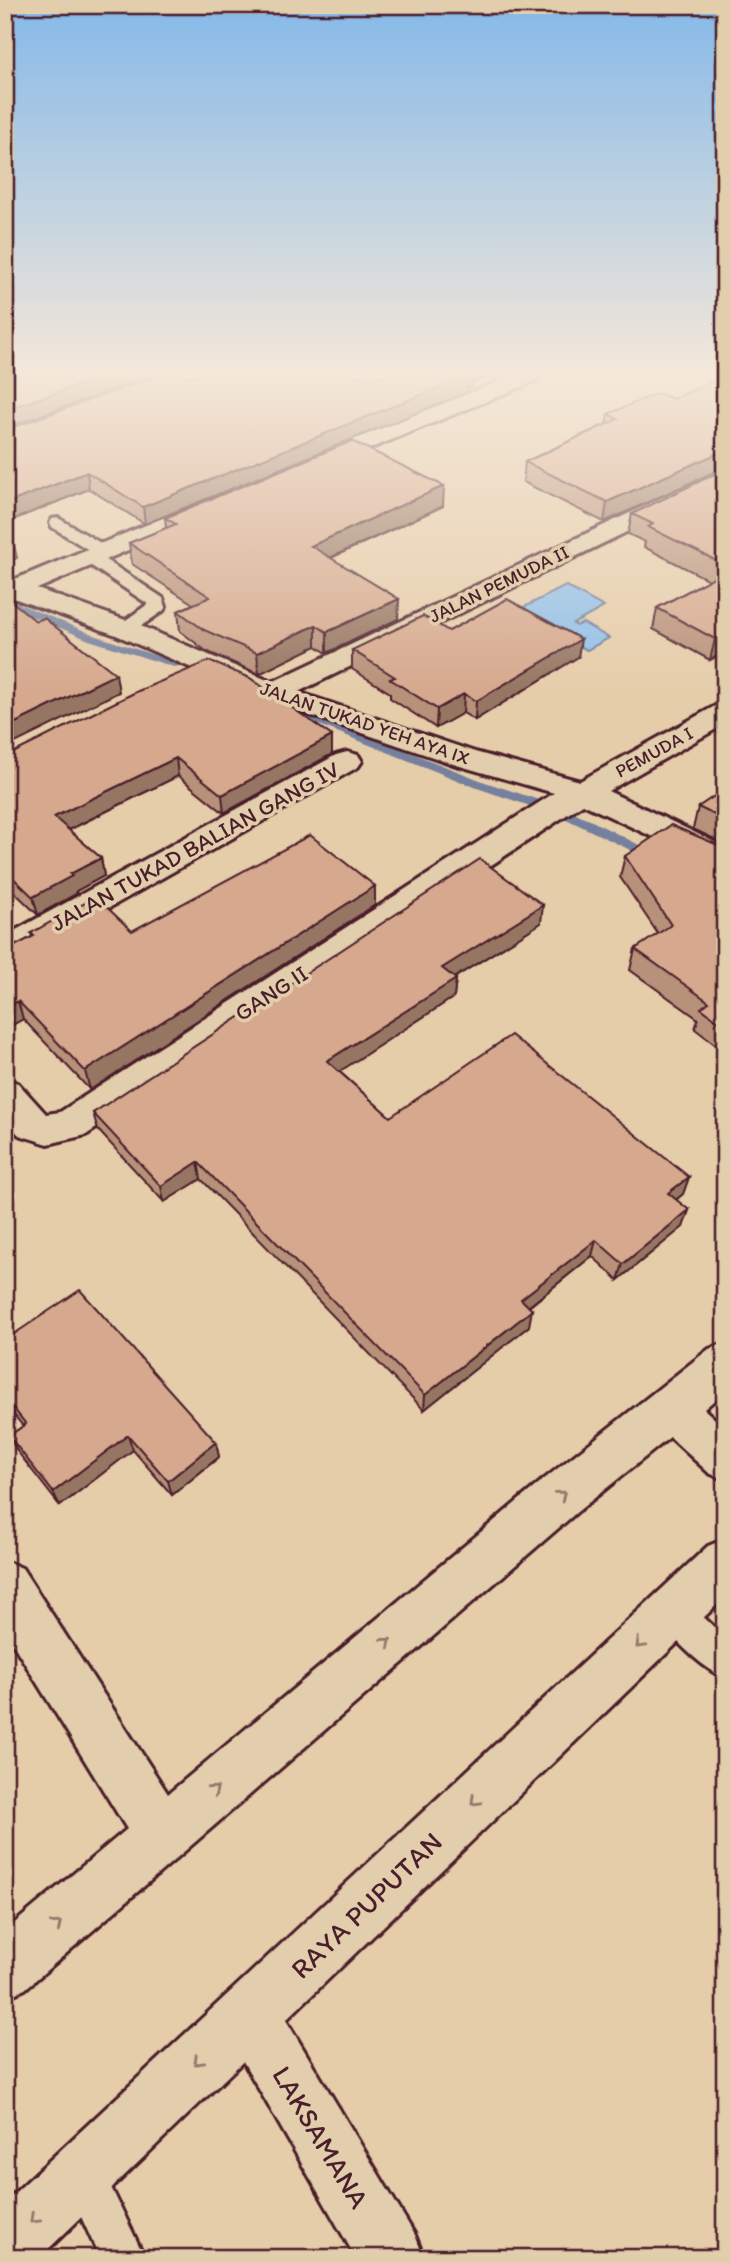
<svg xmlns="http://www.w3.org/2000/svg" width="730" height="2263" font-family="Itim,sans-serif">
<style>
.water{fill:#90c0eb;stroke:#74809e;stroke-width:2}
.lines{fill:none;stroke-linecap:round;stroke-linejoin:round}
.stream{fill:#74809e;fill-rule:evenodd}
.lane-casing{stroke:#4a1f2b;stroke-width:6}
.street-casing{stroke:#4a1f2b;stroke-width:6}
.secondary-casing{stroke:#4a1f2b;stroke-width:6}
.lane{fill:#e2ceac;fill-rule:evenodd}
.street{fill:#e2ceac;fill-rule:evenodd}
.secondary{fill:#e2ceac;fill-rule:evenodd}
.wall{fill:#b8917a;stroke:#4a1f2b;stroke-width:2}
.shaded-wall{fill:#967663;stroke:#4a1f2b;stroke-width:2}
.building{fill:#d6a98e;stroke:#4a1f2b;stroke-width:2}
.oneway{stroke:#96766c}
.labels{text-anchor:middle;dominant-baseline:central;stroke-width:7;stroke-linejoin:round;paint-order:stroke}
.far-street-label{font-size:19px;fill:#4a1f2b;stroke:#e2ceac}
.street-label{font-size:23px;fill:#4a1f2b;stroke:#e2ceac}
.near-street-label{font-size:28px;fill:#4a1f2b;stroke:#e2ceac}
</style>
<rect width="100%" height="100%" fill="#e6cdaa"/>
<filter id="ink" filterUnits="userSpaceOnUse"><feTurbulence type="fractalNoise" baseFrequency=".0143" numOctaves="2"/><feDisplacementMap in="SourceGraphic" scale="14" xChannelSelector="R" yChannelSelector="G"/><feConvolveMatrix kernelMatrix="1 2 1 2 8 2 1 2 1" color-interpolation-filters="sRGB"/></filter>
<g filter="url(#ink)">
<path class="water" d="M566,586L604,607L573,624L577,626L583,623L609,638L587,650L514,612Z"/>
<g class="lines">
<g class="stream">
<path d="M5,598L97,636L184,665L174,667L89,640L5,605Z"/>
<path d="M281,702L485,782L572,811L663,857L656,861L651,860L562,817L477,788L277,708L275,706Z"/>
</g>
<g class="lane-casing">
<g id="lane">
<path d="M58,518L109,548L112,552L109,556L101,557L163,598L166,607L163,611L131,633H119L116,629L119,625L148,604L84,561L81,557L84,553L92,552L52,527L50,523L52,519Z"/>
<path d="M673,1595L685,1600L725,1637V1678C703,1669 665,1633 656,1612L661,1600Z"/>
<path d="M82,2152L97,2158L145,2258H100L61,2173L67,2158Z"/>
</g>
</g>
<g class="street-casing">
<g id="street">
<path d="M513,376H541L538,380L320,469H304L300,464L304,459Z"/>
<path d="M725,468V484L298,692L475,752L580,781L715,706L725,703V724L608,791L725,847V871L583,804L86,1135L48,1144L19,1135L5,1120V1079L18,1083L46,1114L60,1112L554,793L453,764L263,699L116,635L5,595V578L13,580L206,500L214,498L222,500L226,505L222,510L37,589L134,623L272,682Z"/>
<path d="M347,752L358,755L362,761L358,767L17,960L5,963V936L336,755Z"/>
<path d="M250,1986L271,1995L415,2235L424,2258H356L229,2037L220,2016L229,1995Z"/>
</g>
</g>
<g class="secondary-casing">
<g id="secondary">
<path d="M725,1343V1391L704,1409L725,1428V1480L709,1473L670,1437L577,1512L25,1989L5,1998V1931L127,1829L5,1631V1561L22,1568L168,1794L543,1480L709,1349Z"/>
<path d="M725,1539V1597L39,2258H5V2202L708,1546Z"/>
</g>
</g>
<use href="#lane" class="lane"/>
<use href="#street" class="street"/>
<use href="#secondary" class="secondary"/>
</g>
<g class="wall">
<path d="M725,376V467L604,522L523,482L525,462L606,424L608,414L673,399Z"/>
<path d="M472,383V387L467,388V392L145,524L89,489L5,523V430Z"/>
<path d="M725,469V652L710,660L653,629L657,608L709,580L644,547L645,542L628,534L632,514Z"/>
<path d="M443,506L331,558L398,619L327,653L316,646L259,674L206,651L180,631L178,611L193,604L132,564L129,543L166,528L165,518Z"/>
<path d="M449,631L578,657L475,720L463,713L436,728L390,698V693L352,669V650Z"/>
<path d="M332,736V754L224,813L178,776L69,830L101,858L104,876L76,891V894L38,915L5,883V755Z"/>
<path d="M725,789V844L693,829L698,807Z"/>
<path d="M725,848V1052L695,1029L698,1019L630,970L635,949L658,934L620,877L625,856Z"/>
<path d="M375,905L90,1090L23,1019L5,1029V951L32,937L31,933L132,931Z"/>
<path d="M541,923L454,978L456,979L454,997L339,1071L390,1117L689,1177L683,1194L676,1200L689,1210L683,1227L618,1280L592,1256L529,1307V1326L424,1410L201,1179L164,1202L98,1130L93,1113Z"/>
<path d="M5,1340L216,1442L219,1457L172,1495L133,1450L60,1506L17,1451L9,1436L23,1426L5,1404Z"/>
</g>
<g class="shaded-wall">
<path d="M104,376H151L5,428V410Z"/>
<path d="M465,376H491L472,383V387L467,388V392L145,524L143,507Z"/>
<path d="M725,450V467L604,522L607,502Z"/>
<path d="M87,472L89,489L5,523V504Z"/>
<path d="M444,486L443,506L312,566L311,546Z"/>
<path d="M13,541L17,558L5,563V544Z"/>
<path d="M399,599L398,619L327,653V632Z"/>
<path d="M316,625V646L259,674L257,653Z"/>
<path d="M725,634V652L710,660L715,639Z"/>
<path d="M581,639L578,657L475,720L476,701Z"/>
<path d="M116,674L119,692L5,748V728Z"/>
<path d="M464,694L463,713L436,728L437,709Z"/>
<path d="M332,736V754L224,813L222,795Z"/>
<path d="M176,758L178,776L58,835L54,817Z"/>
<path d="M101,858L104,876L76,891V894L38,915L33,897L70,874Z"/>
<path d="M375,886V905L90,1090L85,1071Z"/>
<path d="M543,905L541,923L441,986L442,968Z"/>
<path d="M456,979L454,997L328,1079L327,1061Z"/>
<path d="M18,1001L23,1019L5,1029V1008Z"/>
<path d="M198,1162L201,1179L164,1202L161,1186Z"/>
<path d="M689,1177L683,1194L663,1210L668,1193Z"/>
<path d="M689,1210L683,1227L618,1280L623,1264Z"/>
<path d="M596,1240L592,1256L518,1315L521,1299Z"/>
<path d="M532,1310L529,1326L424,1410L425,1395Z"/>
<path d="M128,1435L133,1450L60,1506L53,1492Z"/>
<path d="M216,1442L219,1457L172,1495L168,1481Z"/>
</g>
<g class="building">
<path d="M5,376H104L5,410Z"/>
<path d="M157,376H468L143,507L87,472L5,504V430Z"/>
<path d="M725,376V450L607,502L525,462L618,419L608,414L658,393L673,399Z"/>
<path d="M352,441L444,486L311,546L399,599L327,632L316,625L257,653L204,630L178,611L210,597L129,543L176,524L165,518Z"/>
<path d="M725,469V565L648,527L653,524L632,514Z"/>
<path d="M5,536L13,541L5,544Z"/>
<path d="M725,571V634L715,639L657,608Z"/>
<path d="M5,596L36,621L44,618L116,674L5,728Z"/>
<path d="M507,599L581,639L476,701L464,694L437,709L390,679L395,677L352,650L423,616L449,631Z"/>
<path d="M209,661L250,678L332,736L222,795L176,758L54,817L101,858L70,874L72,876L33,897L5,870V755L13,753L138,691Z"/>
<path d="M725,789V820L698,807Z"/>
<path d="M671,825L725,848V1026L701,1008L709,1002L635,949L671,925L625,856Z"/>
<path d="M310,835L375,886L85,1071L18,1001L5,1008V951L34,936L31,933L96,897L132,931Z"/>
<path d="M480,859L543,905L442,968L456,979L327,1061L390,1117L511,1035L689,1177L668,1193L689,1210L623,1264L596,1240L521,1299L532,1310L425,1395L198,1162L161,1186L93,1113Z"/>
<path d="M80,1290L216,1442L168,1481L128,1435L53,1492L9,1436L26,1424L5,1398V1340Z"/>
</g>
<defs><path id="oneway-chevron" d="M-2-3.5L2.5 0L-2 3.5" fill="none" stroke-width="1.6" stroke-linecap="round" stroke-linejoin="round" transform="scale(1.75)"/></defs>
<g class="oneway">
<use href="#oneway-chevron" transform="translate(561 1495) rotate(-39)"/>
<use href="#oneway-chevron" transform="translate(387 1642) rotate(-40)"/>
<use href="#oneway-chevron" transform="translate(640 1644) rotate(136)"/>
<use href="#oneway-chevron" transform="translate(214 1790) rotate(-40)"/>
<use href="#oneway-chevron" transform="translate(475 1801) rotate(136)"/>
<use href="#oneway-chevron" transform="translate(57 1925) rotate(-41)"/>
<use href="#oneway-chevron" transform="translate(198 2061) rotate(136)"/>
<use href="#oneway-chevron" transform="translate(34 2219) rotate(136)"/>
</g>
</g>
<linearGradient id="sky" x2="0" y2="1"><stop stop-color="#85b9e9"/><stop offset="0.54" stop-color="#f4e8d9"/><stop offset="1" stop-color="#f4e8d9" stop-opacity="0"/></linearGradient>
<rect width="730" height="692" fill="url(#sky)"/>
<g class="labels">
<g class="far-street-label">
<text transform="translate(499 584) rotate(-26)">JALAN PEMUDA II</text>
<text transform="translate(365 723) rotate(19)">JALAN TUKAD YEH AYA IX</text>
<text transform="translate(654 752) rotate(-29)">PEMUDA I</text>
</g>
<g class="street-label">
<text transform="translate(195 846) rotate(-29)">JALAN TUKAD BALIAN GANG IV</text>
<text transform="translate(271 993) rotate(-33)">GANG II</text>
</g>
<g class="near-street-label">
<text transform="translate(366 1905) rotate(-44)">RAYA PUPUTAN</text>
<text transform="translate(321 2137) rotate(59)">LAKSAMANA</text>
</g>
</g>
<rect width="730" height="2263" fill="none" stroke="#e2ceac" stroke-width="28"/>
<rect x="14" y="14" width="702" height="2235" fill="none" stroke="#4a1f2b" stroke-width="2.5" filter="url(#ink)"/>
</svg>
